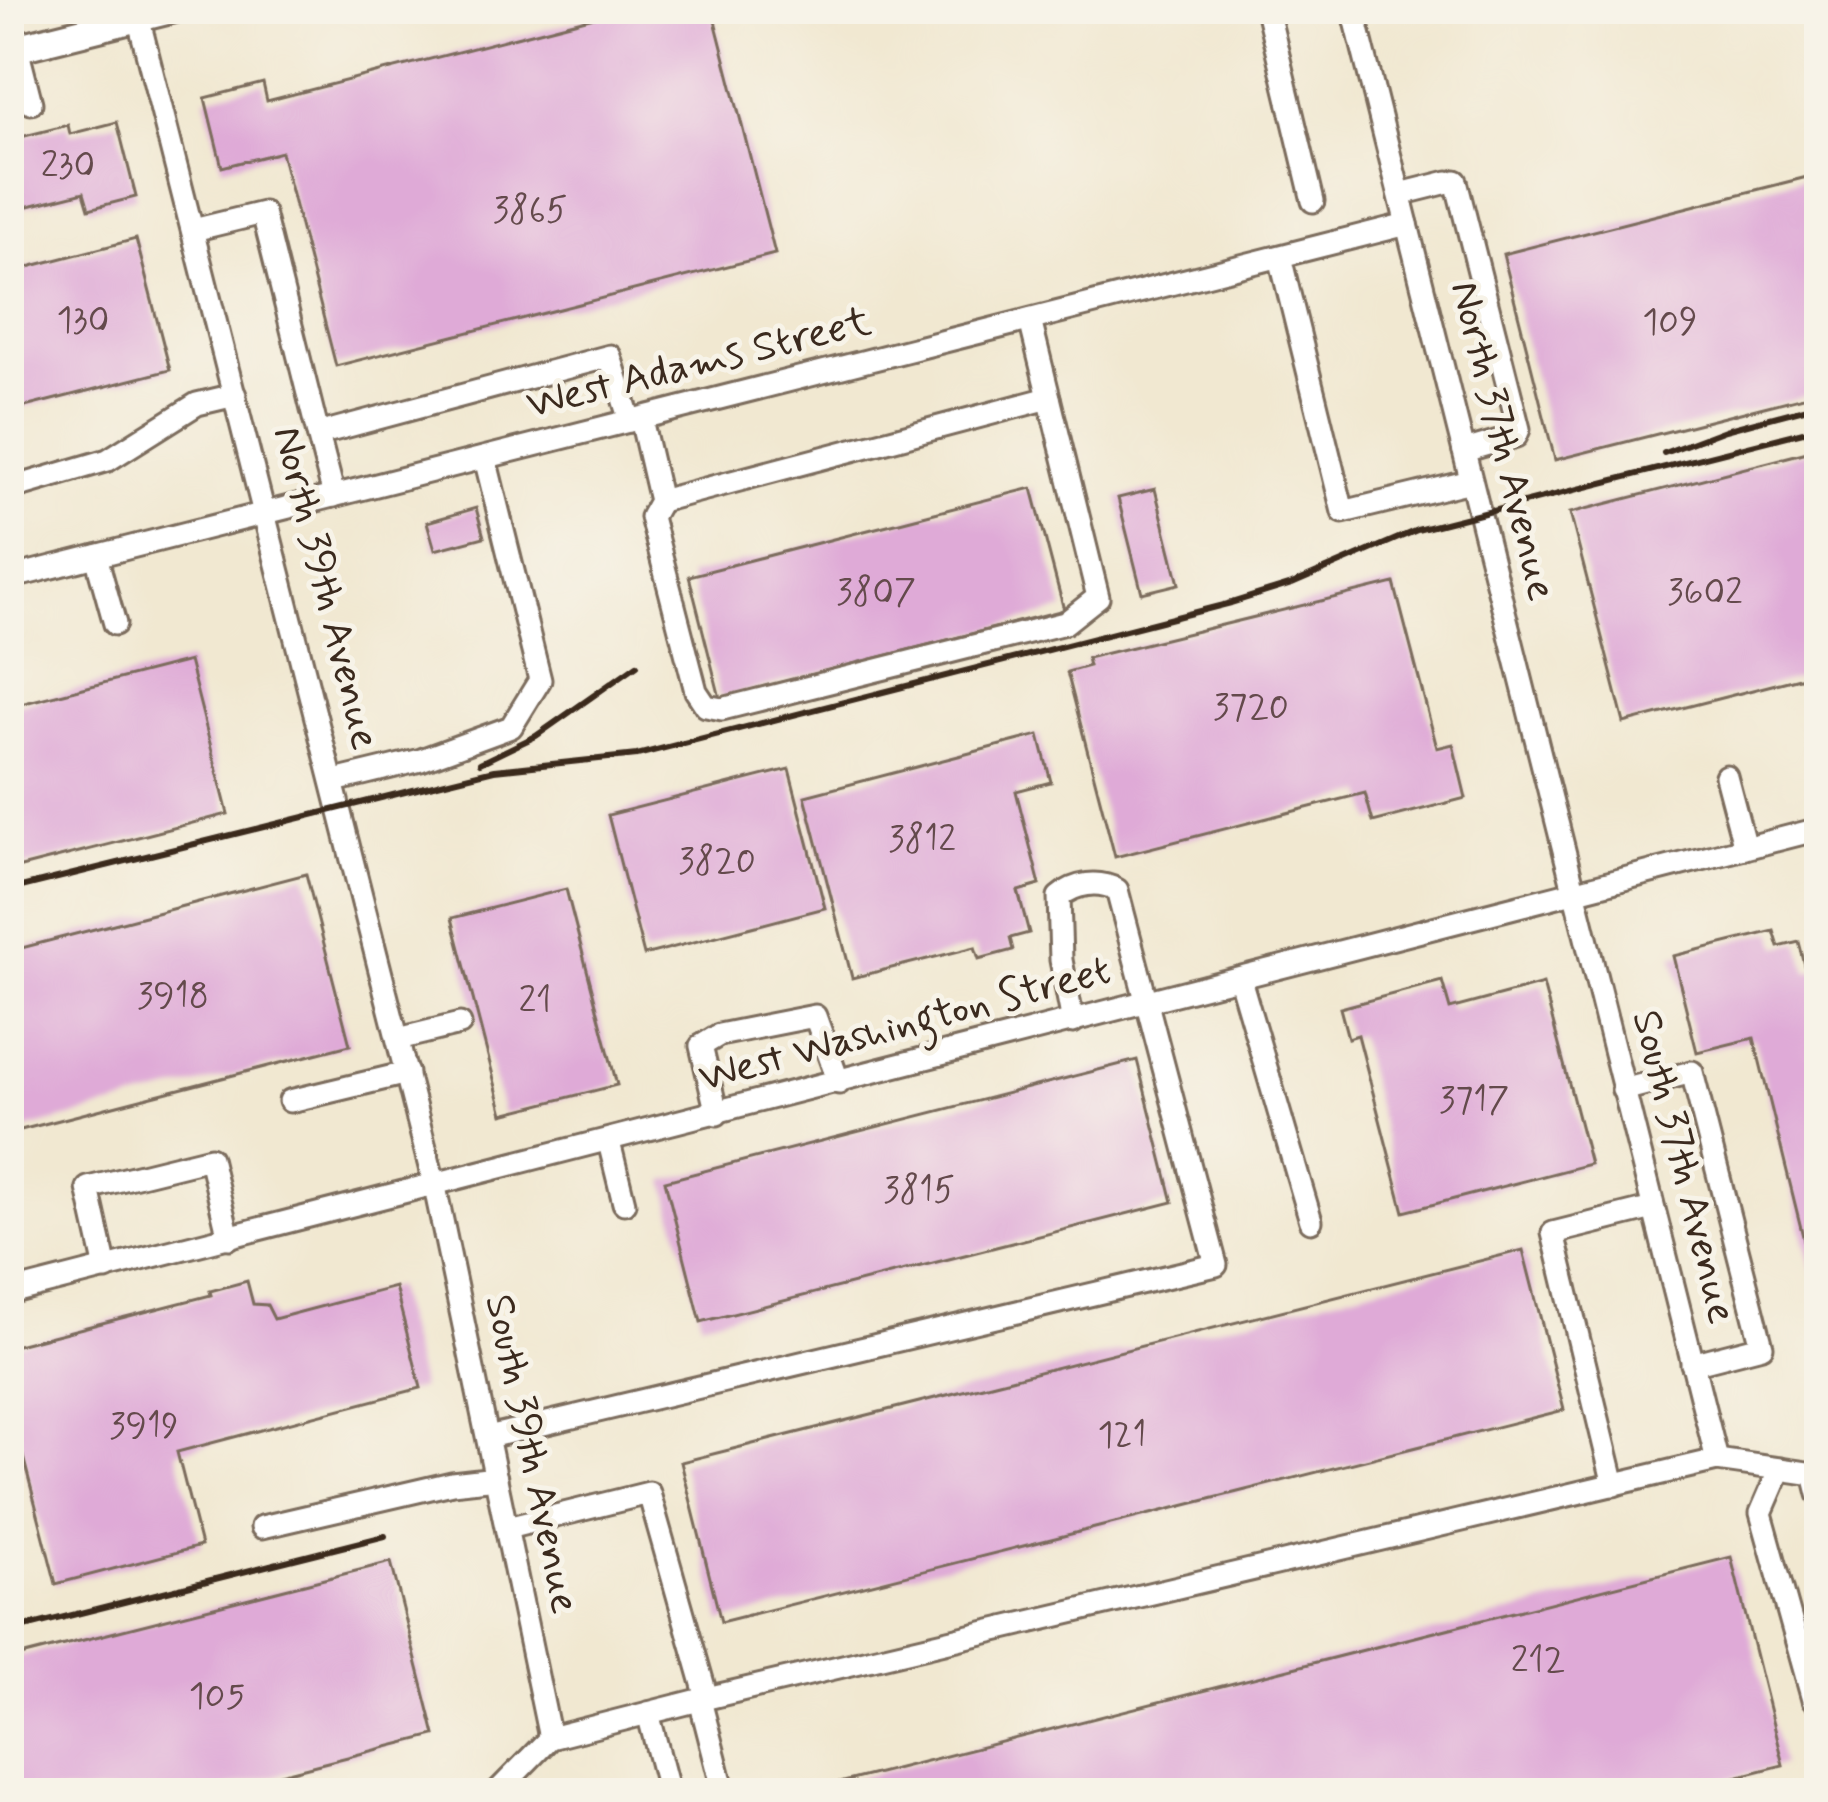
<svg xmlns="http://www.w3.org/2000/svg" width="1828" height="1802" font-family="Mynerve,sans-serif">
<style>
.building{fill:#dfaad7}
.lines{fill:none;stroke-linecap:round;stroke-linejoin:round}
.minor-casing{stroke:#7b6c5d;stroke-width:27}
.major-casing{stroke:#7b6c5d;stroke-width:33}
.minor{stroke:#fff;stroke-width:21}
.major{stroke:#fff;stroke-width:27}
.rail{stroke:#3b2a1e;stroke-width:6}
.labels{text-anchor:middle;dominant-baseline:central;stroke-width:10;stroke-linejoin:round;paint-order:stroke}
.number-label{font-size:36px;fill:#644a4c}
.street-label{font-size:42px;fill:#3b2a1e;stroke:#f7f3e8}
</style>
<rect width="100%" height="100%" fill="#f7f3e8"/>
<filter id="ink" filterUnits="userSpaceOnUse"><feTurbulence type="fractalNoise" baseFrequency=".00833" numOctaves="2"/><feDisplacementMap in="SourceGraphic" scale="24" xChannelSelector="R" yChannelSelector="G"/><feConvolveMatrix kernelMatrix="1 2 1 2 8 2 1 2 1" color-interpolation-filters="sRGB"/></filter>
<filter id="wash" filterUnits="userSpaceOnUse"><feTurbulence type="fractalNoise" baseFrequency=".004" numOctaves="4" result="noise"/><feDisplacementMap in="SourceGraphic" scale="48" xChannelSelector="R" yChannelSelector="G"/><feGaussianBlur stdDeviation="2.7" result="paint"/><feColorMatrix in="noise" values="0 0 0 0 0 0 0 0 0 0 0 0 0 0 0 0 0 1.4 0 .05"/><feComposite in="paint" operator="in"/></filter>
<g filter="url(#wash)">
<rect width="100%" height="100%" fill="#f1e8d1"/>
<g id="blocks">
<g class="building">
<path d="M625,9H712L775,254L336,366L281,152L222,167L205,98L263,83L267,101Z"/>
<path d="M117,122L136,197L89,209L84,192L9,211V140L68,125L70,134Z"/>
<path d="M1819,174V393L1555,460L1503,254Z"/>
<path d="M136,239L170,370L9,411V272Z"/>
<path d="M1819,449V673L1624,723L1570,513Z"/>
<path d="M1032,488L1064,610L720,698L689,576Z"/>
<path d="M1155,489L1179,584L1142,593L1118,498Z"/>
<path d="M476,508L484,537L435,550L427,522Z"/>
<path d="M1394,583L1437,748L1453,744L1466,798L1373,822L1365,793L1115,857L1067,672L1089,666L1087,658Z"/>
<path d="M189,661L228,814L9,870V707Z"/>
<path d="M1039,735L1051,782L1016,791L1040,885L1018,891L1029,933L1010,938L1013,950L979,959L975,947L852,978L805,796Z"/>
<path d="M789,769L825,908L644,955L608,815Z"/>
<path d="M306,874L350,1045L9,1133V940L15,938L18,949Z"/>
<path d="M566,889L617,1085L503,1114L452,918Z"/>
<path d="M1774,931L1779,947L1799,942L1807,973L1819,970L1817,1293L1754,1038L1697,1052L1673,956Z"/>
<path d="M1442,981L1450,1009L1543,984L1590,1164L1404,1212L1358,1035L1348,1038L1340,1008Z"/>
<path d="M1137,1060L1173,1202L701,1322L665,1181Z"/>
<path d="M1523,1250L1564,1410L721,1622L681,1462Z"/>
<path d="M247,1281L253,1304L267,1305L274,1319L395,1287L421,1388L177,1452L201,1546L56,1584L9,1402V1347L211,1295L210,1291Z"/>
<path d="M1731,1557L1783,1765L1672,1793H800Z"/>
<path d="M391,1562L435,1735L205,1793H9V1659Z"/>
</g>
</g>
</g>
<g filter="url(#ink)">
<use href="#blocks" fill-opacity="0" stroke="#7b6c5d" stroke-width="3"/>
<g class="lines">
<g class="minor-casing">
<g id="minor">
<path d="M136,9L435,1187L550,1738"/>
<path d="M1267,9L1313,201"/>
<path d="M1353,9L1717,1460"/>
<path d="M17,48L31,103"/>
<path d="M1456,181L1519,429L1516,436L1464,451"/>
<path d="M1400,194L1448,182"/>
<path d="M193,230L263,213L318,434"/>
<path d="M1280,257L1343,512L1471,481"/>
<path d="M641,419L660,501L651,517L696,691L706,706L722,709L1065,623L1098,597L1030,320"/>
<path d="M9,489L108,460L197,404L235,395"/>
<path d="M334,496L318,434L610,356L630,421"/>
<path d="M660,501L1049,398"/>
<path d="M96,556L115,624"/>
<path d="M9,578L1407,224"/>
<path d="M1726,776L1745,848"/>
<path d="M334,781L421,760L511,727L540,680L485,458"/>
<path d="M1240,979L1311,1221"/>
<path d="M398,1039L460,1024"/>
<path d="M1623,1090L1692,1072L1762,1346L1692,1364"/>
<path d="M290,1101L407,1073"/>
<path d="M717,1114L701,1046L719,1035L815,1016L839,1083"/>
<path d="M609,1142L624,1203"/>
<path d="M106,1269L88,1188L210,1158L229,1238"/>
<path d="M9,1293L1819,829"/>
<path d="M488,1437L1216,1265L1117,890C1099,880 1075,883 1059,897L1061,960L1073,1022"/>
<path d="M1780,1469L1761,1513L1813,1700L1819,1699"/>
<path d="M1614,1485L1553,1233L1653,1208"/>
<path d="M262,1527L452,1483L496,1478"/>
<path d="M507,1528L649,1493L707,1698L1717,1460L1814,1474L1819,1494"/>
<path d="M700,1700L724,1793"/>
<path d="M648,1713L669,1793"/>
<path d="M496,1793L550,1738L707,1698"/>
</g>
</g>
<g class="major-casing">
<path id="major" d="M9,50L173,9"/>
</g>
<use href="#minor" class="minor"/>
<use href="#major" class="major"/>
<g class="rail">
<path d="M1664,453L1725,430L1819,405"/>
<path d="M480,763L536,736L637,665"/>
<path d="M9,890L494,770L637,755L1231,603L1292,584L1417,530L1819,428"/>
<path d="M9,1631L385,1536"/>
</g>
</g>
</g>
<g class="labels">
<g class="number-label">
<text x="68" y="166">230</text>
<text x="530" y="211">3865</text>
<text x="83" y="321">130</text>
<text x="1670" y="323">109</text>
<text x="876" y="593">3807</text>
<text x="1705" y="593">3602</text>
<text x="1251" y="708">3720</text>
<text x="922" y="840">3812</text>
<text x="717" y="862">3820</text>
<text x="173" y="997">3918</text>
<text x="535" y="1001">21</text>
<text x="1474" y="1101">3717</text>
<text x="919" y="1191">3815</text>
<text x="144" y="1427">3919</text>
<text x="1122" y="1436">121</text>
<text x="1538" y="1661">212</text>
<text x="217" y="1697">105</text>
</g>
<g class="street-label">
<text transform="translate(699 364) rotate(-14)">West Adams Street</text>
<text transform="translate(1502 441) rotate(76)">North 37th Avenue</text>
<text transform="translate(325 588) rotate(76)">North 39th Avenue</text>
<text transform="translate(905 1025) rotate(-15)">West Washington Street</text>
<text transform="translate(1683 1167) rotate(76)">South 37th Avenue</text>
<text transform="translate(531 1454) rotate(78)">South 39th Avenue</text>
</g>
</g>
<rect width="1828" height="1802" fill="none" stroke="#f7f3e8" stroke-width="48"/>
</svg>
